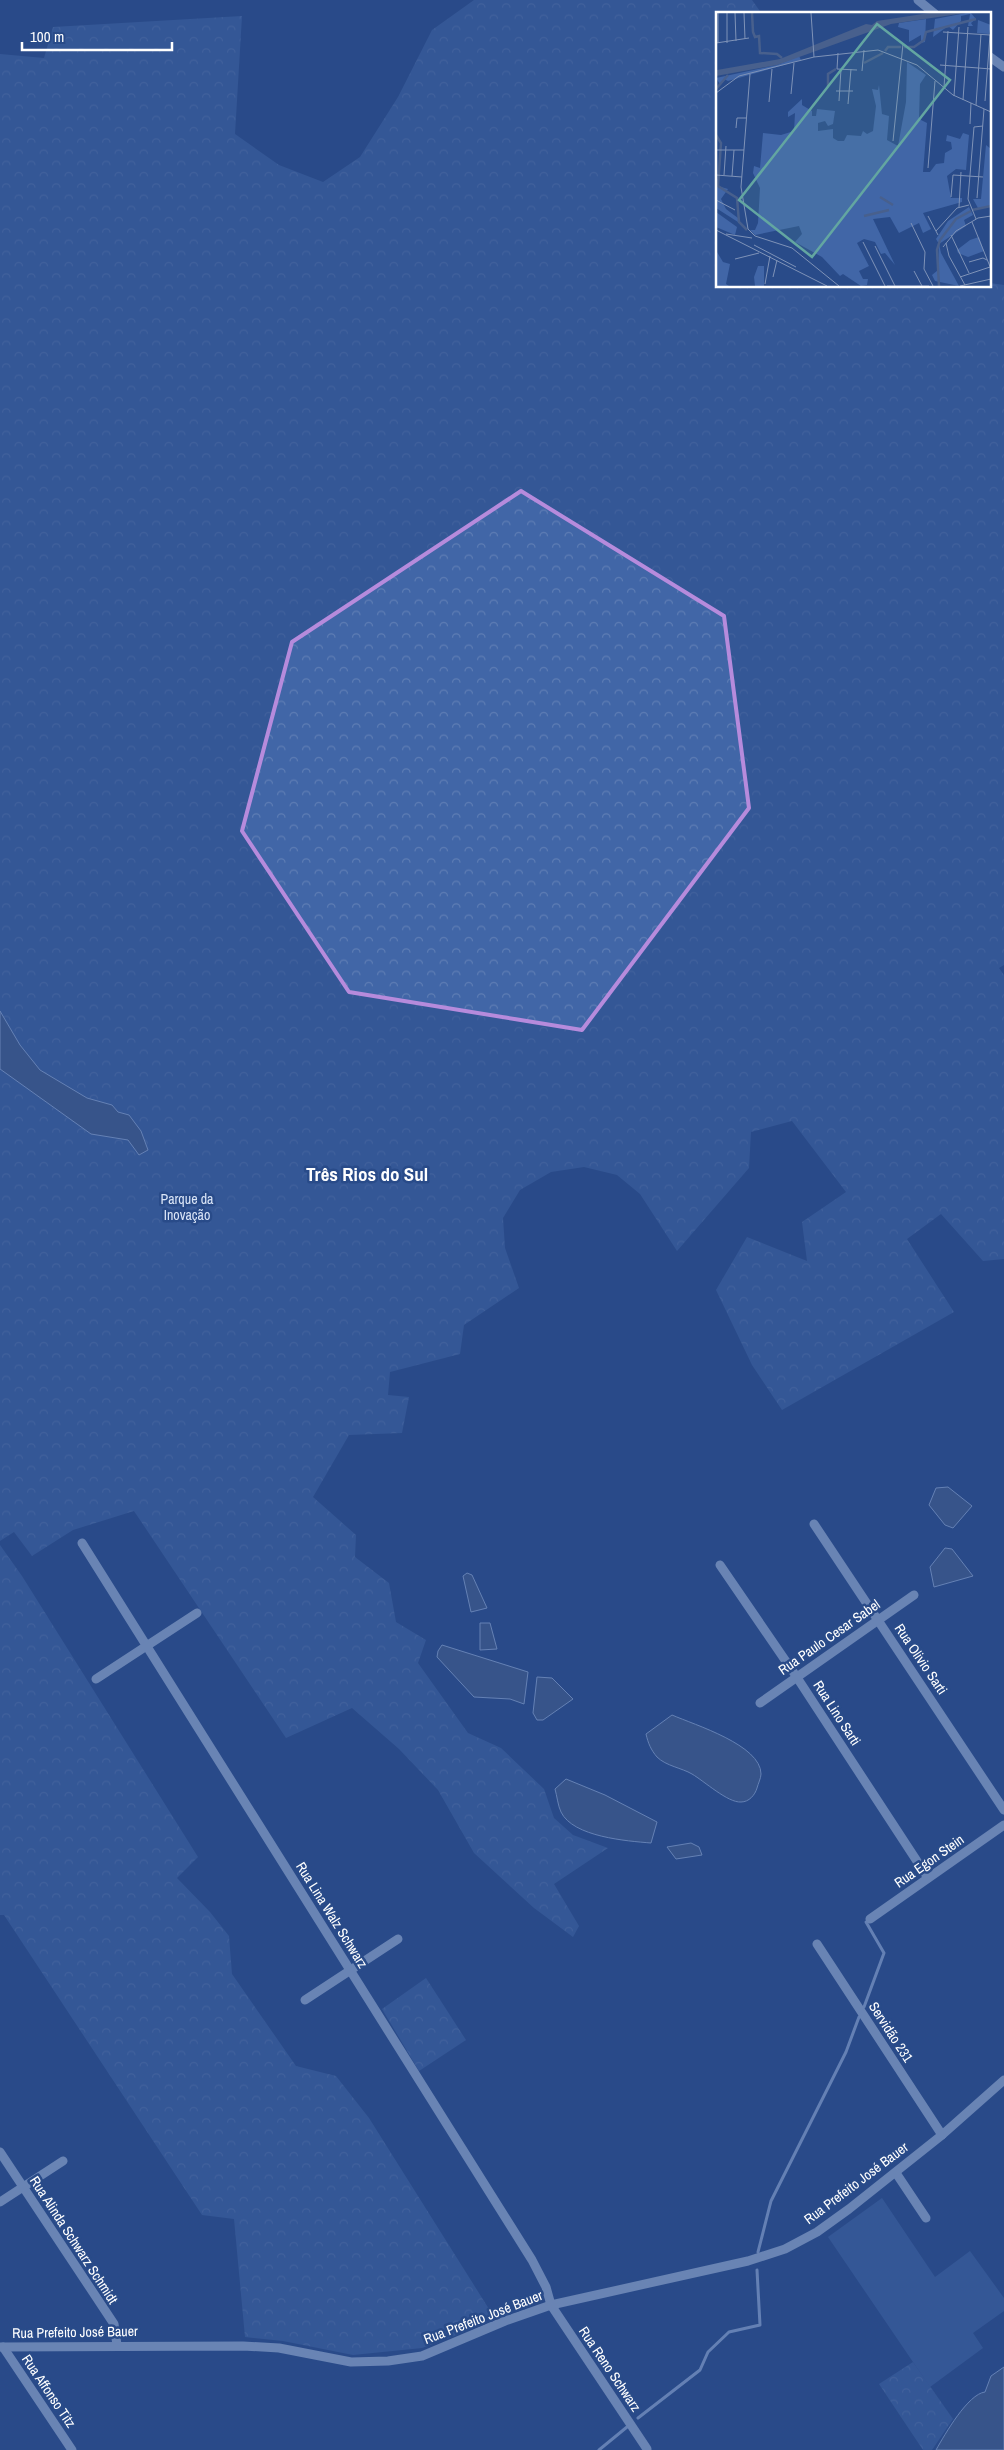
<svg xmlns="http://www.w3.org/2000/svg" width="1004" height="2450" font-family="'Archivo Narrow',sans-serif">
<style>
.grass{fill:#4166a7}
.forest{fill:url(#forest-crowns)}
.water{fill:#48608d;stroke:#abc2e9}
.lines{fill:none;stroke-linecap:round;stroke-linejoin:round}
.stream{stroke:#abc2e9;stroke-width:3}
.minor{stroke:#b6c9e9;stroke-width:9}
.marked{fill:none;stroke:#b68bdc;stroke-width:4;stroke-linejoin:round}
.labels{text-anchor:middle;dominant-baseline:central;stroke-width:5;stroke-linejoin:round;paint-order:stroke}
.park-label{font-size:14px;fill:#dae5f7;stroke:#294b89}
.street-label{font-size:14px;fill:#fff;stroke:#294b89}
.district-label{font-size:19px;font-weight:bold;fill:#fff;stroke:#294b89}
.inset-river{fill:none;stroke:#48608d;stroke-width:2.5}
.inset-road{fill:none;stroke:#7f93b8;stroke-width:1}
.view{fill:#63a6a1;fill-opacity:0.15;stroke:#63a6a1;stroke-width:2.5}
.inset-edge{fill:none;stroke:#fff;stroke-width:2.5}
</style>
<defs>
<pattern id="forest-crowns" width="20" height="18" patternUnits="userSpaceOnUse" patternTransform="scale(1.25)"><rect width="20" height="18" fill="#4166a7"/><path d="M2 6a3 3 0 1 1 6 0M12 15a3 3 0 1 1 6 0" fill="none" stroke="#5e7db4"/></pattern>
</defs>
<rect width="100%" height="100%" fill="#294b89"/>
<path class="grass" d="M882,2198L935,2277L970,2251L1004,2298V2311L973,2333L983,2348L930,2387L828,2237Z"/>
<g class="forest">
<path d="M474,0H752L762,14H718V286H990V283L1004,285V965L999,968L1004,975V1259L983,1261L941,1214L907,1239L954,1312L782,1410L752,1365L716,1290L747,1237L807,1261L802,1222L846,1192L792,1121L751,1132L749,1168L677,1251L640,1194L617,1175L584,1167L551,1172L520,1190L503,1218L505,1248L519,1288L464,1325L460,1354L390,1372L388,1395L409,1397L402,1433L349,1435L313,1497L356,1535L355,1557L389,1583L396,1622L426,1640L418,1663L468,1733L501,1748L544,1789L554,1818L573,1835L608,1848L554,1884L579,1926L573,1937L534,1908L474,1853L438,1790L399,1749L352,1708L286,1738L134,1511L73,1530L32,1556L14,1532L0,1541V54L44,58L53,27L242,16L235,134L279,165L323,182L360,157L398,97L432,30Z"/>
<path d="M0,1545L22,1576L198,1857L177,1878L210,1912L229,1936L232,1974L296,2066L336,2076L369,2118L494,2317L452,2337L422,2348L353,2355L283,2341L245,2337L234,2219L202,2215L4,1915H0Z"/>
<path d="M426,1978L466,2040L419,2071L382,2009Z"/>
<path d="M913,2362L953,2419L932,2450H923L879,2384Z"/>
</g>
<g class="water">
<path d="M0,1011L20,1045L40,1070L87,1098L112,1105L118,1112L129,1115L141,1131L148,1150L139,1155L128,1140L91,1134L0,1069Z"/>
<path d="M948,1487L972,1506L953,1528L945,1525L929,1505L936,1488Z"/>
<path d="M945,1548L952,1549L973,1576L934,1587L930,1567Z"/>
<path d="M467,1573L472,1575L487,1608L471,1612L463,1576Z"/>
<path d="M480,1623H490L497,1649L480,1650Z"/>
<path d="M442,1645L528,1672L524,1704L510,1699L474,1697L437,1657L438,1651Z"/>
<path d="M537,1677L552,1678L573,1699L543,1720H537L533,1713Z"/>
<path d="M672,1715C695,1725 761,1745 761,1774C761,1778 758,1784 757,1788C755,1795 749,1802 741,1802C728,1803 704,1781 692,1774C682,1768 666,1766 657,1757C651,1750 648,1743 646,1734Z"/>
<path d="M566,1779L605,1795L657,1822L651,1843C627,1841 573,1837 561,1812C558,1806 557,1796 555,1789Z"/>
<path d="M691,1843L699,1847L702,1855L676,1859L667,1847Z"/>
<path d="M1004,2367V2450H936C945,2434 968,2394 985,2392L991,2376Z"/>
</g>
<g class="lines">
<g class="stream">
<path d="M864,2007L884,1953L866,1922"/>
<path d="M758,2252L771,2201L846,2052L859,2017"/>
<path d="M638,2418L700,2370L708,2352L729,2332L760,2325L757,2270"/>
<path d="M599,2450L627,2427"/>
</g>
<g class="minor">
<path d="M918,0L935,14"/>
<path d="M990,57L1004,67"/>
<path d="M814,1524L1004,1810"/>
<path d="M82,1543L532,2260L546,2287L551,2305L647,2449"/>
<path d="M720,1565L796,1676L928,1878"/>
<path d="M96,1679L197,1613"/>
<path d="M760,1703L914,1595"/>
<path d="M870,1919L1004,1825"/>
<path d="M817,1944L942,2135"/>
<path d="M305,2000L398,1939"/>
<path d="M0,2152L114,2324L117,2345"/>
<path d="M896,2173L926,2218"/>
<path d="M0,2202L63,2161"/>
<path d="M0,2347L243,2346L279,2348L351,2362L388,2361L422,2356L505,2321L551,2305L748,2261L785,2249L817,2232L849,2209L942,2135L1004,2080"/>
<path d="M3,2347L72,2450"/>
</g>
</g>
<path d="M0 0H1004V2450H0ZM521,491L724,616L749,808L582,1030L349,992L242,831L292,642Z" fill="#294b89" fill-opacity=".55" fill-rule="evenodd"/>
<path class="marked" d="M521,491L724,616L749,808L582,1030L349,992L242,831L292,642Z"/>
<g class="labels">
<g class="park-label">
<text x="187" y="1199">Parque da<tspan x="187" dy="16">Inovação</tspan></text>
</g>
<g class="street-label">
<text transform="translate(829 1637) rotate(-35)">Rua Paulo Cesar Sabel</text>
<text transform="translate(921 1659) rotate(56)">Rua Olivio Sarti</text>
<text transform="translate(837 1713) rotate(57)">Rua Lino Sarti</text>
<text transform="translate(929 1861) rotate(-35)">Rua Egon Stein</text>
<text transform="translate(332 1915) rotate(58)">Rua Lina Walz Schwarz</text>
<text transform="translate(891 2032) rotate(57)">Servidão 231</text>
<text transform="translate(856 2183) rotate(-37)">Rua Prefeito José Bauer</text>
<text transform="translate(74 2240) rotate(57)">Rua Alinda Schwarz Schmidt</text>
<text transform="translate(483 2317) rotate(-21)">Rua Prefeito José Bauer</text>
<text transform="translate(75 2332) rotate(-1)">Rua Prefeito José Bauer</text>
<text transform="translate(610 2369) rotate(56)">Rua Reno Schwarz</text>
<text transform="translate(49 2391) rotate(56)">Rua Affonso Titz</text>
</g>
<g class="district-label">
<text x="367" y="1174">Três Rios do Sul</text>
</g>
</g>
<g transform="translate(716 12)">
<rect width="275" height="275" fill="#294b89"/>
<path d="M253,195L257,203L248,208L250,214L223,232L220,227L232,209Z" fill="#4166a7"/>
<path d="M250,1H255L260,7L255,11L257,14H252L254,2L245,4V9L237,18L232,14L217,25L219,7ZM210,7L209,30L205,31V23L193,30V18L182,15L183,11ZM262,8L275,13L273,22L261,21ZM83,44L85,48L12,69L8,67L4,72L0,66L61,53ZM191,50L210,63L204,72L203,107L211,111L207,160H214L220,152L228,151L229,141L236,137L235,130L230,129L231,123L244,127L247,121L253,123L250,158L240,157L231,164L235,186H246V190L207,201L215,217L207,221L203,211L183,221L174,205L157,207L179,253L169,241L165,242L159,230L148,227L141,231L153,254L143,259L147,267H152L151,273L145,274L127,262L124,264L106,245L79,230L86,222L83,214L39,223L34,218H39L42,211L44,176L37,161L38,154L44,156L47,121L65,123L78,119L79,101L72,105V100L86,87V93L96,99V104H100L101,97L119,99L117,112L112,114L109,109L102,111V119L117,117V126L122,129H128L131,123L145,124L147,119L151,122L157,119L160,94L156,77L162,78L163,73L166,102L173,104L171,128L182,134L190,90ZM270,133L275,137V194L262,196L257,187H265ZM0,167H3L2,174L12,177L5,187L10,197L22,206V210L0,196ZM0,200L21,215L19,223L0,215ZM263,225L268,239L252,245L242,241L241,238L254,228ZM223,232L225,241L243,274L219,269L216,263L222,258ZM1,240L7,250L14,252L10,272L13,274H0ZM42,254H48V274H39L38,265Z" fill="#4166a7"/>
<path d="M213,1H249L175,12L61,53L0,64L1,58L64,47L150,12L156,13L161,9Z" fill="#48608d"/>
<path class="inset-river" d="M36,1L37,20L39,25L43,24L44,41L61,42L66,46M188,35H198L208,28L210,20L260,7M169,39L172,35H185M148,51L167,41M112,74V62L120,57M0,77L12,63M0,123L5,131L2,174L21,186L23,210L31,218M164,185L177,193M256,198L275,194M148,204L173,198M223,274L221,238L224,228L240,207L255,199"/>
<path class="inset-road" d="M2,1V31M11,1V31M19,1L20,29M28,1L29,27M95,1L98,45M227,20L274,23M0,31L33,26M122,41L121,57L141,58M224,53L275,57M146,59L148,38M34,62L25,175L32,217L39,224L76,236L123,274M228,75L232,19M120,79H137M0,81L23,64L98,45L162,38L201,53L237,83L275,100M75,82L78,51M238,84L243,15M247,88L252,15M123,89L125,57M269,89L274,23M53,90L56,57M132,92L135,57M260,93L265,22M254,112L255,91M20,116L21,106H30M177,129L187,32M0,138H28M212,156L219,69M0,163L26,165M8,163L10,134M16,164L18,138M235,185L237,163L267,165M261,186L268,97M0,188L19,198M243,195L245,160M212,204L222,223M260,207L252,187L258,115L267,114M256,210L275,257M195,211L209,240L208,257L217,274M0,218L111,274M220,219L241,196L253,193M10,222L36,226M235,223L253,261M147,230L169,274M230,231L233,244L249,273M38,233L80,255M159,234L179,274M227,235L240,219L262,206L275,204M19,247L43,241M253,250L267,246L271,248M198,259L206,274M57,265L61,248M244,265L274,255M49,272L54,244M171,274H213M244,274L275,267"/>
<path class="view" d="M161,12L234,68L96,245L23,188Z"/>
<rect width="275" height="275" class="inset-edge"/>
</g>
<path d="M22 42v8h150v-8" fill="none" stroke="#ffffff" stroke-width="2.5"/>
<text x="30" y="42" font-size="15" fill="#ffffff" stroke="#294b89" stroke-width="4" paint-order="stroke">100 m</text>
</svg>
